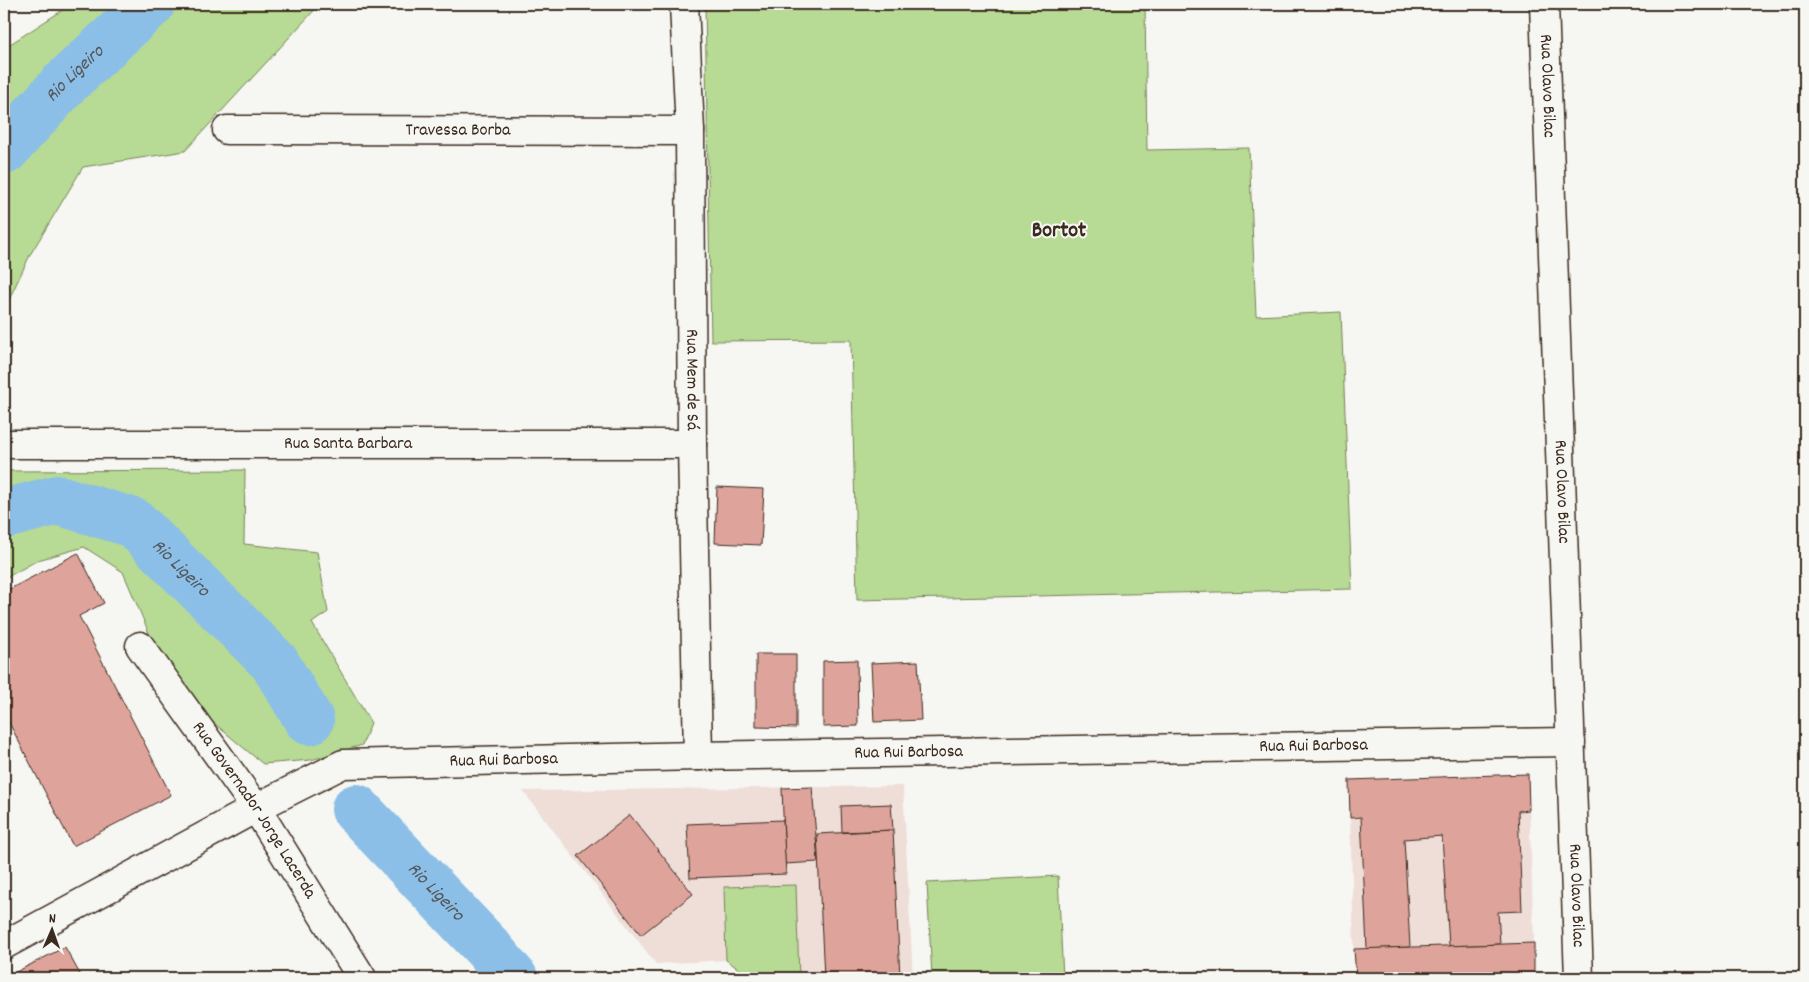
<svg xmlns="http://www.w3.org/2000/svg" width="1809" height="982" font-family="Dekko,sans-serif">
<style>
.built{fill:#efddd8}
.green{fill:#b7da94;stroke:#798259}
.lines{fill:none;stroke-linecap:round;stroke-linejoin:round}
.river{stroke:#8bbfe7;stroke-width:50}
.building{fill:#dea49b;stroke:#3b2a1e}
.minor-casing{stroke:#3b2a1e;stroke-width:31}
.minor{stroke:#f6f6f2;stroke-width:28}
.labels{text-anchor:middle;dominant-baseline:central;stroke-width:4;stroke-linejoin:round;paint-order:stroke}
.street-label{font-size:18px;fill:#3b2a1e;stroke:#f6f6f2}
.water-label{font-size:19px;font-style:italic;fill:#53575a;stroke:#f6f6f2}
.district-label{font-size:22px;font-weight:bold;fill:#3b2a1e;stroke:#f6f6f2}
</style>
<rect width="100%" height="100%" fill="#f6f6f2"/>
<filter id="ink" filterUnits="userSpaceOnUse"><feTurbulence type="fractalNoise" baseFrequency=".02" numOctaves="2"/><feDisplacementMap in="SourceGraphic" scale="10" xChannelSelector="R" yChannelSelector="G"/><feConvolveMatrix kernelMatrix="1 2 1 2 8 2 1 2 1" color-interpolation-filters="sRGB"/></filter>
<g filter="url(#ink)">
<g class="built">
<path d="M1528,774L1534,943L1354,949L1349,780Z"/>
<path d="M903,786L913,978H752L726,960L656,964L523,791Z"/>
</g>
<g class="green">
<path d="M72,4H320L185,151L83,167L30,255L4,310V48Z"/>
<path d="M705,4H1145L1147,150L1249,148L1256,316L1341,312L1352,589L857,600L851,340L711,341Z"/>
<path d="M245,470L244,544L317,552L328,612L312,623L371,723L362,745L311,760L263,764L203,714L152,640L123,572L84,547L38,560L4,579V471Z"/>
<path d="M1058,876L1063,978H932L927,883Z"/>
<path d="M796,885L799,978H752L726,960L724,887Z"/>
</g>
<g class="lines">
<g class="river">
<path id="s1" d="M4,150L65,83L150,4"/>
<path id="s2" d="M4,514L58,500L134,523L274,662L309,720"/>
<path id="s3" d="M356,809L487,947L513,978"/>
</g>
</g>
<g class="building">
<path d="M717,487L764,489L761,545L715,543Z"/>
<path d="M78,553L104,603L79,616L171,795L73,846L4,713V592Z"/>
<path d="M756,654H796V728L756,727Z"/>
<path d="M857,660L858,726L823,727V661Z"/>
<path d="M918,661L921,720L874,722L871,663Z"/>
<path d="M1528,774L1529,810L1518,811L1522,911L1498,912L1500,944L1449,946L1442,836L1404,839L1410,947L1367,949L1361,817L1350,818L1349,780Z"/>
<path d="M812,787L818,862L785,864L782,788Z"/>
<path d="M891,804L893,830L842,832L841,806Z"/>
<path d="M630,815L693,894L641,935L578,856Z"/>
<path d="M783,820L786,874L690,878L687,824Z"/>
<path d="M893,830L900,978H824L817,834Z"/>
<path d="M1534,943V978H1356L1354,949Z"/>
<path d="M65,947L82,978H19L16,972Z"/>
</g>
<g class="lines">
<g class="minor-casing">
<g id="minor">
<path id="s4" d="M684,4L690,131L692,444L698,756"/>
<path id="s5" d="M1544,4L1579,978"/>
<path id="s6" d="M227,130L690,131"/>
<path id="s7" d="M4,444H692"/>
<path id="s8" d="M140,646L256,808L362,978"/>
<path id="s9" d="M4,945L256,808L343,764L698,756L1571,742"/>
</g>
</g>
<use href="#minor" class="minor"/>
</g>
</g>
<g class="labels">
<g class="street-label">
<text stroke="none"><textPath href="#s5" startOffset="82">Rua Olavo Bilac</textPath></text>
<text stroke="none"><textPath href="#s6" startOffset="231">Travessa Borba</textPath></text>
<text stroke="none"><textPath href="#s4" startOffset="376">Rua Mem de Sá</textPath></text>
<text stroke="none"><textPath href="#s7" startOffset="344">Rua Santa Barbara</textPath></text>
<text stroke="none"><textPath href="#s5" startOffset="488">Rua Olavo Bilac</textPath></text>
<text stroke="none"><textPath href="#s9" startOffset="1355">Rua Rui Barbosa</textPath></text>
<text stroke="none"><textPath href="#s9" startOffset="950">Rua Rui Barbosa</textPath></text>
<text stroke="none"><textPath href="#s9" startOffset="545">Rua Rui Barbosa</textPath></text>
<text stroke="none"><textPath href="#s8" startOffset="200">Rua Governador Jorge Lacerda</textPath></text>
<text stroke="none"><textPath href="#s5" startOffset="892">Rua Olavo Bilac</textPath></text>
</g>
<g class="water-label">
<text stroke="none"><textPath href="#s1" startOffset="104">Rio Ligeiro</textPath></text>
<text stroke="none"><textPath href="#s2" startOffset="200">Rio Ligeiro</textPath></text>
<text stroke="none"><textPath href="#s3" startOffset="115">Rio Ligeiro</textPath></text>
</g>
<g class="district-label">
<text x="1059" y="231">Bortot</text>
</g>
</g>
<rect width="1809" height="982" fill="none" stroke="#f6f6f2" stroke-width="20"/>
<rect x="10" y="10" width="1789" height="962" fill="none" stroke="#3b2a1e" stroke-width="2" filter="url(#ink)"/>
<g transform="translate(52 930) rotate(2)" stroke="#f6f6f2" stroke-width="4" paint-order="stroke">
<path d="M0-4L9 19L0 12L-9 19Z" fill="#3b2a1e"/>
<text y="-8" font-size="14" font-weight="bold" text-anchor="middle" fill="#3b2a1e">N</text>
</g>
</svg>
